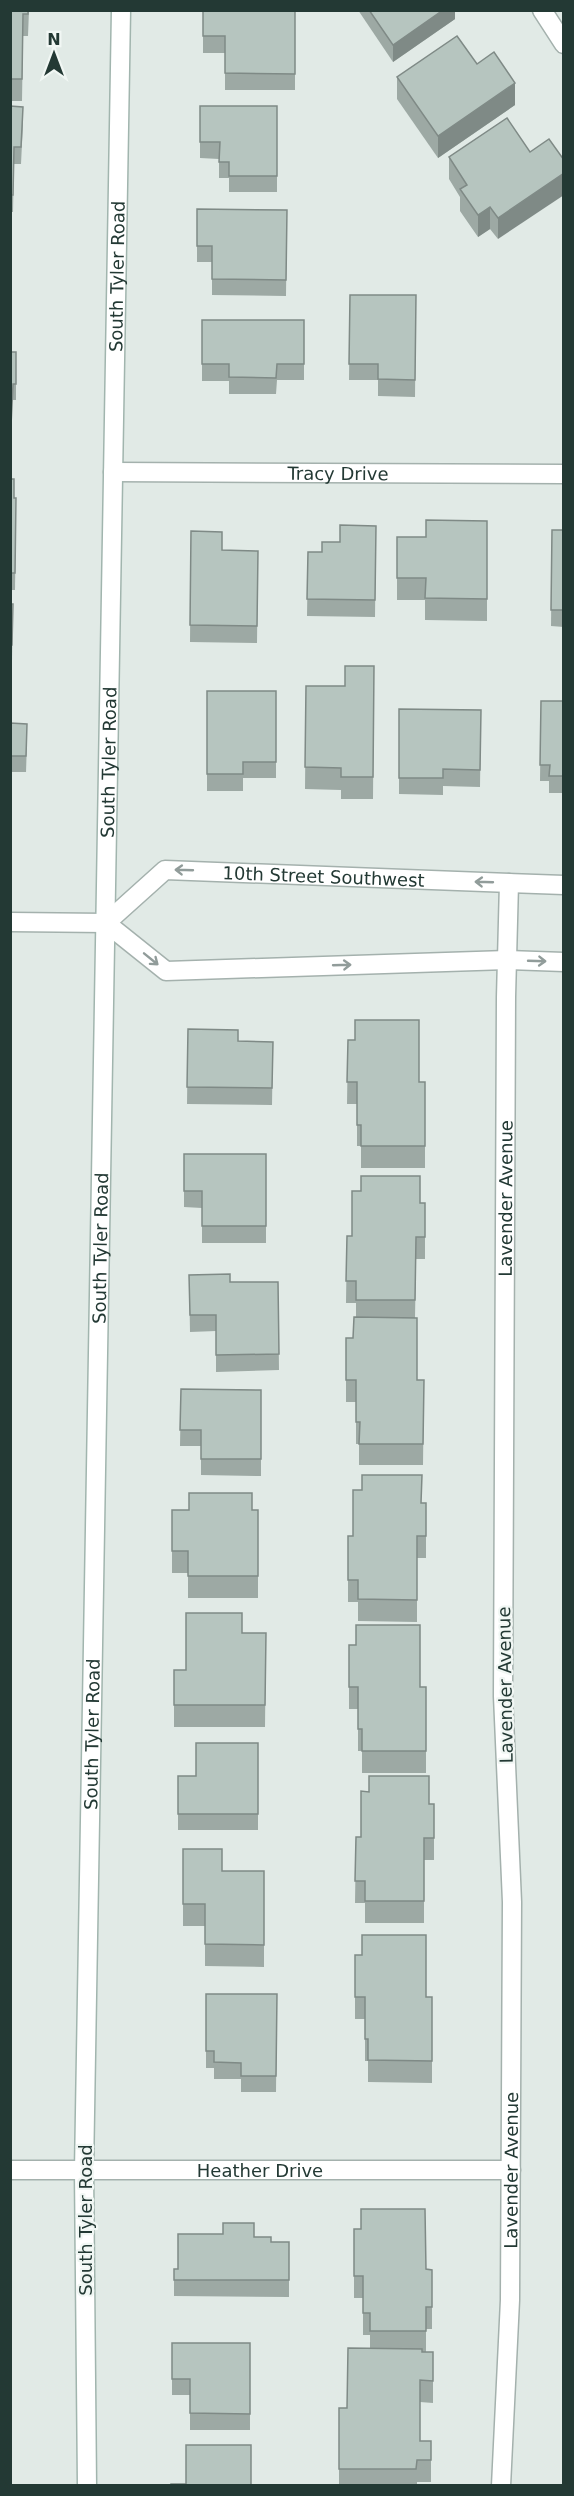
<svg xmlns="http://www.w3.org/2000/svg" width="574" height="2496" font-family="'DejaVu Sans',sans-serif">
<style>
.lines{fill:none;stroke-linecap:round;stroke-linejoin:round}
.street-casing{stroke:#a4b1ad;stroke-width:21}
.secondary-casing{stroke:#a1b5ae;stroke-width:21}
.street{stroke:#fff;stroke-width:18}
.secondary{stroke:#fff;stroke-width:18}
.wall{fill:#9da9a4}
.shaded-wall{fill:#7f8a86}
.building{fill:#b6c5bf;stroke:#7f8a86;stroke-width:1.5}
.oneway{stroke:#919c9a}
.labels{text-anchor:middle;dominant-baseline:central;stroke-width:4.5;stroke-linejoin:round;paint-order:stroke}
.street-label{font-size:18px;fill:#233934;stroke:#f1f7f4}
</style>
<rect width="100%" height="100%" fill="#e1eae6"/>
<g class="lines">
<g class="street-casing">
<g id="street">
<path d="M542,10L564,44"/>
<path id="s1" d="M113,472L564,474"/>
<path d="M10,922L106,923L166,971L507,960L564,962"/>
<path id="s2" d="M106,923L165,870L564,885"/>
<path id="s3" d="M10,2170H511"/>
<path id="s4" d="M501,2486L510,2300L512,1902L503,1696L506,997L509,883"/>
</g>
</g>
<g class="secondary-casing">
<g id="secondary">
<path id="s5" d="M87,2486L84,2171L121,10"/>
</g>
</g>
<use href="#street" class="street"/>
<use href="#secondary" class="secondary"/>
</g>
<g class="wall">
<path d="M10,10H29L28,36H23L22,101H10Z"/>
<path d="M203,10H295V90H225V53H203Z"/>
<path d="M358,10H455V19L393,62Z"/>
<path d="M477,64L515,105L438,158L397,99V77Z"/>
<path d="M10,106L23,123L21,164H14L13,212H10Z"/>
<path d="M200,106H277V192H229V178H219V159L200,158Z"/>
<path d="M507,118L498,239L490,229L478,237L460,211V197L449,179V157Z"/>
<path d="M197,209L287,210L286,296L212,295V262H197Z"/>
<path d="M350,295H416L415,397L378,396V380H349Z"/>
<path d="M202,320H304V380H277L276,394H229V381H202Z"/>
<path d="M10,352H16V400H13Z"/>
<path d="M10,479L16,514L15,590H10Z"/>
<path d="M487,521V621L425,620V600H397V537H426Z"/>
<path d="M376,526L375,617L307,616L308,552H322L340,542Z"/>
<path d="M552,530H564V627L551,626Z"/>
<path d="M191,531L222,550L258,551L257,643L190,642Z"/>
<path d="M10,604H13L12,661H10Z"/>
<path d="M374,666L373,799H341V790L305,789L306,686H345Z"/>
<path d="M207,691H276V778H243V791H207Z"/>
<path d="M541,701H564V793H549V781H540Z"/>
<path d="M399,709L481,710L480,787L443,786V795L399,794Z"/>
<path d="M10,723L27,740L26,772H10Z"/>
<path d="M188,1029L238,1041L273,1042L272,1105L187,1104Z"/>
<path d="M348,1040L419,1082H425V1168H361V1146H357V1104H347Z"/>
<path d="M184,1154H266V1243H202V1208L184,1207Z"/>
<path d="M420,1203H425V1259H416L415,1318L417,1380H424L423,1465H359V1444H356V1402H346V1338H353L356,1317V1303H346L347,1236H352Z"/>
<path d="M189,1275L230,1282H278L279,1370L216,1372V1331L190,1332Z"/>
<path d="M181,1389L261,1390V1476L201,1475V1446H180Z"/>
<path d="M422,1503H426V1558H417V1622L358,1621V1602H348V1536H353Z"/>
<path d="M172,1510H258V1598H188V1573H172Z"/>
<path d="M242,1633H266L265,1727H174V1670H186Z"/>
<path d="M349,1645L420,1687H426V1773H362V1751H358V1709H349Z"/>
<path d="M258,1743V1830H178V1776H196Z"/>
<path d="M429,1804H434V1860H424V1923H365V1903H355L356,1837H361Z"/>
<path d="M183,1849L222,1871H264V1967L205,1966V1926H183Z"/>
<path d="M355,1955L426,1997H432V2083L368,2082V2061H365V2019H355Z"/>
<path d="M206,1994H277L276,2092H241V2079H214V2068H206Z"/>
<path d="M354,2229L426,2269L432,2270V2329H426V2352H433V2403L420,2402V2441H431V2482H417V2486H339V2408H347L370,2348V2335H363V2298H354Z"/>
<path d="M254,2237L271,2242H289V2297L174,2296V2269H178Z"/>
<path d="M172,2343H250V2430H190V2395H172Z"/>
</g>
<g class="shaded-wall">
<path d="M443,10H455V19L393,62V45Z"/>
<path d="M515,83V105L438,158V136Z"/>
<path d="M564,173V195L498,239V218Z"/>
<path d="M490,207V229L478,237V215Z"/>
</g>
<g class="building">
<path d="M10,10H28V14H23L22,79H10Z"/>
<path d="M203,10H295V74L225,73V36H203Z"/>
<path d="M369,10H443L393,45Z"/>
<path d="M457,36L477,64L494,52L515,83L438,136L397,77Z"/>
<path d="M10,106L23,107L21,147H14L13,195H10Z"/>
<path d="M200,106H277V176H229V162H219L220,142H200Z"/>
<path d="M507,118L530,152L549,139L564,160V173L498,218L490,207L478,215L460,189L467,185L449,157Z"/>
<path d="M197,209L287,210L286,280L212,279V246H197Z"/>
<path d="M350,295H416L415,380L378,379V364H349Z"/>
<path d="M202,320H304V364H277L276,378L229,377V364H202Z"/>
<path d="M10,352H16V384H13L10,446Z"/>
<path d="M10,479H14V498H16L15,573H10Z"/>
<path d="M426,520L487,521V599L425,598L426,578H397V537H426Z"/>
<path d="M340,525L376,526L375,600L307,599L308,552H322V542H340Z"/>
<path d="M552,530H564V610H551Z"/>
<path d="M191,531L222,532V550L258,551L257,626L190,625Z"/>
<path d="M10,604H13L12,645H10Z"/>
<path d="M345,666H374L373,777H341V768L305,767L306,686H345Z"/>
<path d="M207,691H276V762H243V774H207Z"/>
<path d="M541,701H564V776H549L550,765H540Z"/>
<path d="M399,709L481,710L480,770L443,769V778H399Z"/>
<path d="M10,723L27,724L26,756H10Z"/>
<path d="M355,1020H419V1082H425V1146H361V1125H357V1082H347L348,1040H355Z"/>
<path d="M188,1029L238,1030V1041L273,1042L272,1088L187,1087Z"/>
<path d="M184,1154H266V1226H202V1191H184Z"/>
<path d="M361,1176H420V1203H425V1237H416L415,1300H356V1281H346L347,1236H352V1191H361Z"/>
<path d="M230,1274V1282H278L279,1354L216,1355V1315H190L189,1275Z"/>
<path d="M354,1317L417,1318V1380H424L423,1444H359L360,1422H356V1380H346V1338H353Z"/>
<path d="M181,1389L261,1390V1459H201V1430H180Z"/>
<path d="M362,1475H422L421,1503H426V1536H417V1600L358,1599V1580H348V1536H353V1490H362Z"/>
<path d="M189,1493H252V1510H258V1576H188V1551H172V1510H189Z"/>
<path d="M186,1613H242V1633H266L265,1705H174V1670H186Z"/>
<path d="M356,1625H420V1687H426V1751H362V1729H358V1687H349V1645H356Z"/>
<path d="M196,1743H258V1814H178V1776H196Z"/>
<path d="M369,1776H429V1804H434V1838H424V1901H365V1881H355L356,1837H361V1791L369,1792Z"/>
<path d="M183,1849H222V1871H264V1945L205,1944V1904H183Z"/>
<path d="M362,1935H426V1997H432V2061L368,2060V2039H365V1997H355V1955H362Z"/>
<path d="M206,1994H277L276,2076H241V2063L214,2062V2051H206Z"/>
<path d="M361,2209H425L426,2269L432,2270V2307H426V2331H370V2313H363V2276H354V2229H361Z"/>
<path d="M223,2223H254V2237H271V2242H289V2280H174V2269H178V2234H223Z"/>
<path d="M172,2343H250V2414L190,2413V2379H172Z"/>
<path d="M348,2348L422,2349V2352H433V2381L420,2380V2441H431V2460H417L416,2469H339V2408H347Z"/>
<path d="M186,2445H251V2486H171V2484H186Z"/>
</g>
<defs><path id="oneway-shaft" d="M-6 0H5M1.5-3L5.5 0L1.5 3" fill="none" stroke-width="1.6" stroke-linecap="round" stroke-linejoin="round" transform="scale(1.5)"/></defs>
<g class="oneway">
<use href="#oneway-shaft" transform="translate(184 870) rotate(-178)"/>
<use href="#oneway-shaft" transform="translate(484 882) rotate(-178)"/>
<use href="#oneway-shaft" transform="translate(151 959) rotate(39)"/>
<use href="#oneway-shaft" transform="translate(537 961) rotate(2)"/>
<use href="#oneway-shaft" transform="translate(342 965) rotate(-2)"/>
</g>
<g class="labels">
<g class="street-label">
<text stroke="none"><textPath href="#s5" startOffset="2210">South Tyler Road</textPath></text>
<text stroke="none"><textPath href="#s1" startOffset="225">Tracy Drive</textPath></text>
<text stroke="none"><textPath href="#s5" startOffset="1724">South Tyler Road</textPath></text>
<text stroke="none"><textPath href="#s2" startOffset="238">10th Street Southwest</textPath></text>
<text stroke="none"><textPath href="#s4" startOffset="1288">Lavender Avenue</textPath></text>
<text stroke="none"><textPath href="#s5" startOffset="1238">South Tyler Road</textPath></text>
<text transform="translate(505 1685) rotate(-91)">Lavender Avenue</text>
<text stroke="none"><textPath href="#s5" startOffset="752">South Tyler Road</textPath></text>
<text stroke="none"><textPath href="#s3" startOffset="250">Heather Drive</textPath></text>
<text stroke="none"><textPath href="#s4" startOffset="316">Lavender Avenue</textPath></text>
<text transform="translate(85 2220) rotate(-90)">South Tyler Road</text>
</g>
</g>
<rect width="574" height="2496" fill="none" stroke="#233934" stroke-width="24"/>
<g transform="translate(54 54)" stroke="#f1f7f4" stroke-width="4.5" paint-order="stroke">
<path d="M0-4.5L10 22L0 15L-10 22Z" fill="#233934"/>
<text y="-9" font-size="16" font-weight="bold" text-anchor="middle" fill="#233934">N</text>
</g>
</svg>
